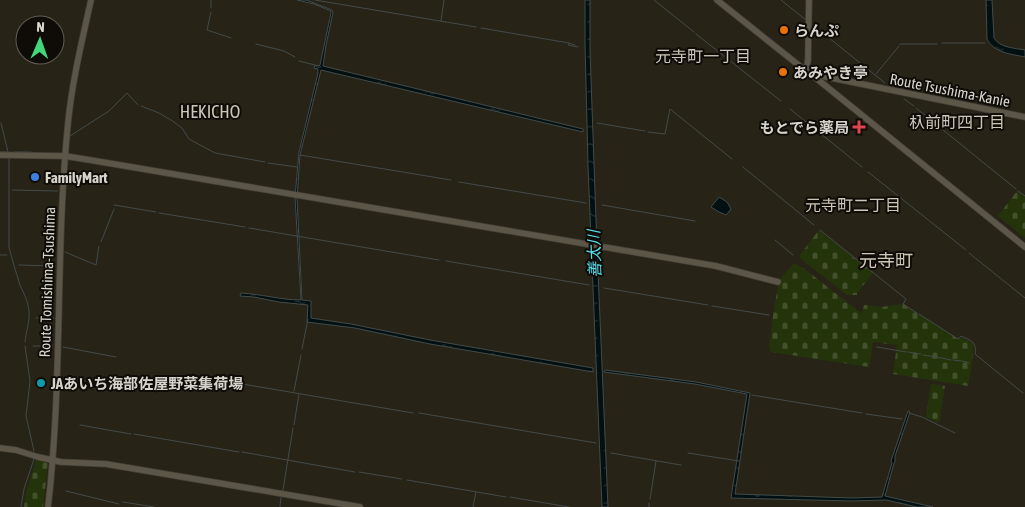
<svg xmlns="http://www.w3.org/2000/svg" width="1025" height="507" font-family="'Asap Condensed','Noto Sans JP',sans-serif">
<style>
.cemetery{fill:url(#cemetery-stones)}
.water{fill:url(#water-ripples);stroke:#424b4a}
.lines{fill:none;stroke-linecap:round;stroke-linejoin:round}
.stream{stroke:#424b4a;stroke-width:1}
.secondary-casing{stroke:#444037;stroke-width:7}
.secondary{stroke:#5c5649;stroke-width:5.5}
.food-dot{fill:#e8710a;stroke:#0f0c08;stroke-width:2}
.health-dot{fill:#e0444e;stroke:#0f0c08;stroke-width:2}
.shop-dot{fill:#3f7fe0;stroke:#0f0c08;stroke-width:2}
.culture-dot{fill:#0f9aa8;stroke:#0f0c08;stroke-width:2}
.labels{text-anchor:middle;dominant-baseline:central;stroke-width:4;stroke-linejoin:round;paint-order:stroke}
.poi-label{font-size:15px;font-weight:bold;fill:#d7d4cc;stroke:#0f0c08;text-anchor:start}
.street-label{font-size:15px;fill:#d7d4cc;stroke:#0f0c08}
.neighbourhood-label{font-size:16px;fill:#cec7b8;stroke:#0f0c08}
.water-label{font-size:16px;font-style:italic;fill:#56dbea;stroke:#0f0c08}
.quarter-label{font-size:18px;fill:#cec7b8;stroke:#0f0c08}
</style>
<defs>
<pattern id="cemetery-stones" width="16" height="16" patternUnits="userSpaceOnUse" patternTransform="scale(1.25)"><rect width="16" height="16" fill="#24340a"/><path d="M2 7V4a2 2 0 0 1 4 0v3zM10 15v-3a2 2 0 0 1 4 0v3z" fill="#43502c"/></pattern>
<pattern id="water-ripples" width="26" height="14" patternUnits="userSpaceOnUse" patternTransform="scale(1.25)"><rect width="26" height="14" fill="#021012"/><path d="M2 4q2-2 4 0t4 0M15 11q2-2 4 0t4 0" fill="none" stroke="#263233"/></pattern>
</defs>
<rect width="100%" height="100%" fill="#282317"/>
<g class="cemetery">
<path d="M1017,191L1025,197V238L998,216Z"/>
<path d="M819,230L873,273L857,293V295H847L800,258V255Z"/>
<path d="M794,263L806,270L862,314L864,305L881,307L903,304L958,339L961,337L973,343C974,357 970,372 968,386L893,374L897,345L873,342L869,367L771,352L769,348L774,308L779,282L781,278Z"/>
<path d="M931,384L945,386L939,423L926,417Z"/>
<path d="M36,460L48,463L43,507H24L26,493Z"/>
</g>
<g class="water">
<path d="M297,0H306L332,10L333,13L326,45L323,66L583,129V132L321,70L300,155L297,198L302,300L311,301V318L351,324L430,340L593,368V372L430,344L355,328L307,322L308,305L279,302L254,297L240,296L241,293C261,294 281,300 301,300L295,197L299,152L318,73V69L314,68L315,65L319,66L320,65L331,13V11L314,4Z"/>
<path d="M585,0H590V51L597,248L608,507H602L588,166L585,43Z"/>
<path d="M986,0H992L994,38C1000,48 1015,48 1025,50V57C1011,54 994,53 987,39Z"/>
<path d="M719,197L727,202L731,209L726,215L719,212L711,207Z"/>
<path d="M605,370L696,382L750,393L735,494L852,498L882,497L892,463L891,461L908,411L910,412L895,456V462L894,463L885,496L933,507H917L886,500L851,501L731,498L747,394L695,384L604,372Z"/>
</g>
<g class="lines">
<g class="stream">
<path d="M211,0V8"/>
<path d="M315,0L476,27"/>
<path d="M654,0L694,32"/>
<path d="M781,0L806,20"/>
<path d="M211,12L207,30L231,38"/>
<path d="M441,21L444,0"/>
<path d="M813,25L885,83"/>
<path d="M481,28L569,43L568,45L578,47"/>
<path d="M696,34L781,101"/>
<path d="M569,43L575,45"/>
<path d="M942,43H985"/>
<path d="M256,44L284,51L295,57"/>
<path d="M900,44H937"/>
<path d="M299,61L315,65"/>
<path d="M876,74L899,46"/>
<path d="M904,99L914,106"/>
<path d="M141,106L159,113L171,120L182,128L189,139L215,153L265,162"/>
<path d="M916,108L1016,189"/>
<path d="M790,109L862,167"/>
<path d="M597,123L645,131"/>
<path d="M648,132L665,134L670,109L732,159"/>
<path d="M70,136L109,111L127,93L138,105"/>
<path d="M0,152H8L1,123"/>
<path d="M14,152H31"/>
<path d="M300,155L451,180"/>
<path d="M9,158V247C12,260 16,272 20,285C24,294 28,301 29,311C30,322 26,331 25,342"/>
<path d="M268,163L297,167"/>
<path d="M743,167L814,225"/>
<path d="M868,172L966,250"/>
<path d="M459,182L586,203"/>
<path d="M12,190L58,191"/>
<path d="M1018,191L1025,196"/>
<path d="M114,205L156,212"/>
<path d="M602,205L695,221"/>
<path d="M159,213L245,227"/>
<path d="M249,228L439,260"/>
<path d="M820,230L906,299L903,304L917,313"/>
<path d="M775,240L793,255"/>
<path d="M101,242L114,209"/>
<path d="M65,252L96,265L99,246"/>
<path d="M969,253L1025,298"/>
<path d="M0,255H7"/>
<path d="M446,261L589,285"/>
<path d="M19,265L55,266"/>
<path d="M604,288L708,305"/>
<path d="M712,306L769,315"/>
<path d="M919,314L958,339L961,336C971,341 977,341 975,354L1023,393"/>
<path d="M36,318H54"/>
<path d="M25,346L30,381L26,416L34,451"/>
<path d="M33,346H53"/>
<path d="M63,347L116,357"/>
<path d="M877,347L906,352"/>
<path d="M302,349L308,319"/>
<path d="M908,352L921,354"/>
<path d="M923,355L936,357"/>
<path d="M937,357L951,360"/>
<path d="M953,360L961,361"/>
<path d="M962,361L969,363"/>
<path d="M207,378L413,413"/>
<path d="M294,391L301,355"/>
<path d="M752,395L862,413"/>
<path d="M419,413L596,443"/>
<path d="M909,413L922,417L955,433"/>
<path d="M866,414L902,419"/>
<path d="M80,425L131,434"/>
<path d="M294,425L299,394"/>
<path d="M134,434L239,452"/>
<path d="M242,452L355,472"/>
<path d="M611,453L681,465"/>
<path d="M688,453L739,461"/>
<path d="M359,472L402,479"/>
<path d="M407,480L506,497"/>
<path d="M283,490L293,428"/>
<path d="M66,491L119,504"/>
<path d="M510,497L569,507"/>
<path d="M650,499L656,461"/>
<path d="M123,502L154,507"/>
<path d="M21,507L24,489L34,459"/>
<path d="M280,507L281,497"/>
<path d="M473,507L476,492"/>
<path d="M649,507V503"/>
</g>
<g class="secondary-casing">
<g id="secondary">
<path d="M717,0L806,71L817,75L1025,117"/>
<path d="M806,71L808,60L809,0"/>
<path d="M811,74L1025,247"/>
<path d="M0,155L65,156L96,161L716,266L778,282"/>
<path d="M0,448L16,450L38,457L61,462L106,464L360,507"/>
<path d="M48,507C63,380 55,251 68,123C72,82 82,41 91,0"/>
</g>
</g>
<use href="#secondary" class="secondary"/>
</g>
<g class="food-dot">
<circle cx="784" cy="30" r="5"/>
<circle cx="783" cy="72" r="5"/>
</g>
<path class="health-dot" d="M856.5 119.5h5v5h5v5h-5v5h-5v-5h-5v-5h5z"/>
<circle class="shop-dot" cx="35" cy="177" r="5"/>
<circle class="culture-dot" cx="41" cy="383" r="5"/>
<g class="labels">
<g class="poi-label">
<text x="794" y="30">らんぷ</text>
<text x="793" y="72">あみやき亭</text>
<text x="849" y="127" text-anchor="end">もとでら薬局</text>
<text x="45" y="177">FamilyMart</text>
<text x="51" y="383">JAあいち海部佐屋野菜集荷場</text>
</g>
<g class="street-label">
<text transform="translate(950 90) rotate(11)">Route Tsushima-Kanie</text>
<text transform="translate(47 282) rotate(-88)">Route Tomishima-Tsushima</text>
</g>
<g class="neighbourhood-label">
<text x="703" y="56">元寺町一丁目</text>
<text x="957" y="122">杁前町四丁目</text>
<text x="853" y="205">元寺町二丁目</text>
</g>
<g class="water-label">
<text transform="translate(594 254) rotate(-92)">善太川</text>
</g>
<g class="quarter-label">
<text x="210" y="111">HEKICHO</text>
<text x="886" y="260">元寺町</text>
</g>
</g>
<g transform="translate(40 40) rotate(2)"><circle r="24" fill="#0f0c08" stroke="#5f5c56"/>
<path d="M0-4L9 19L0 12L-9 19Z" fill="#43d77b"/>
<text y="-8" font-size="14" font-weight="bold" text-anchor="middle" fill="#d7d4cc">N</text>
</g>
</svg>
